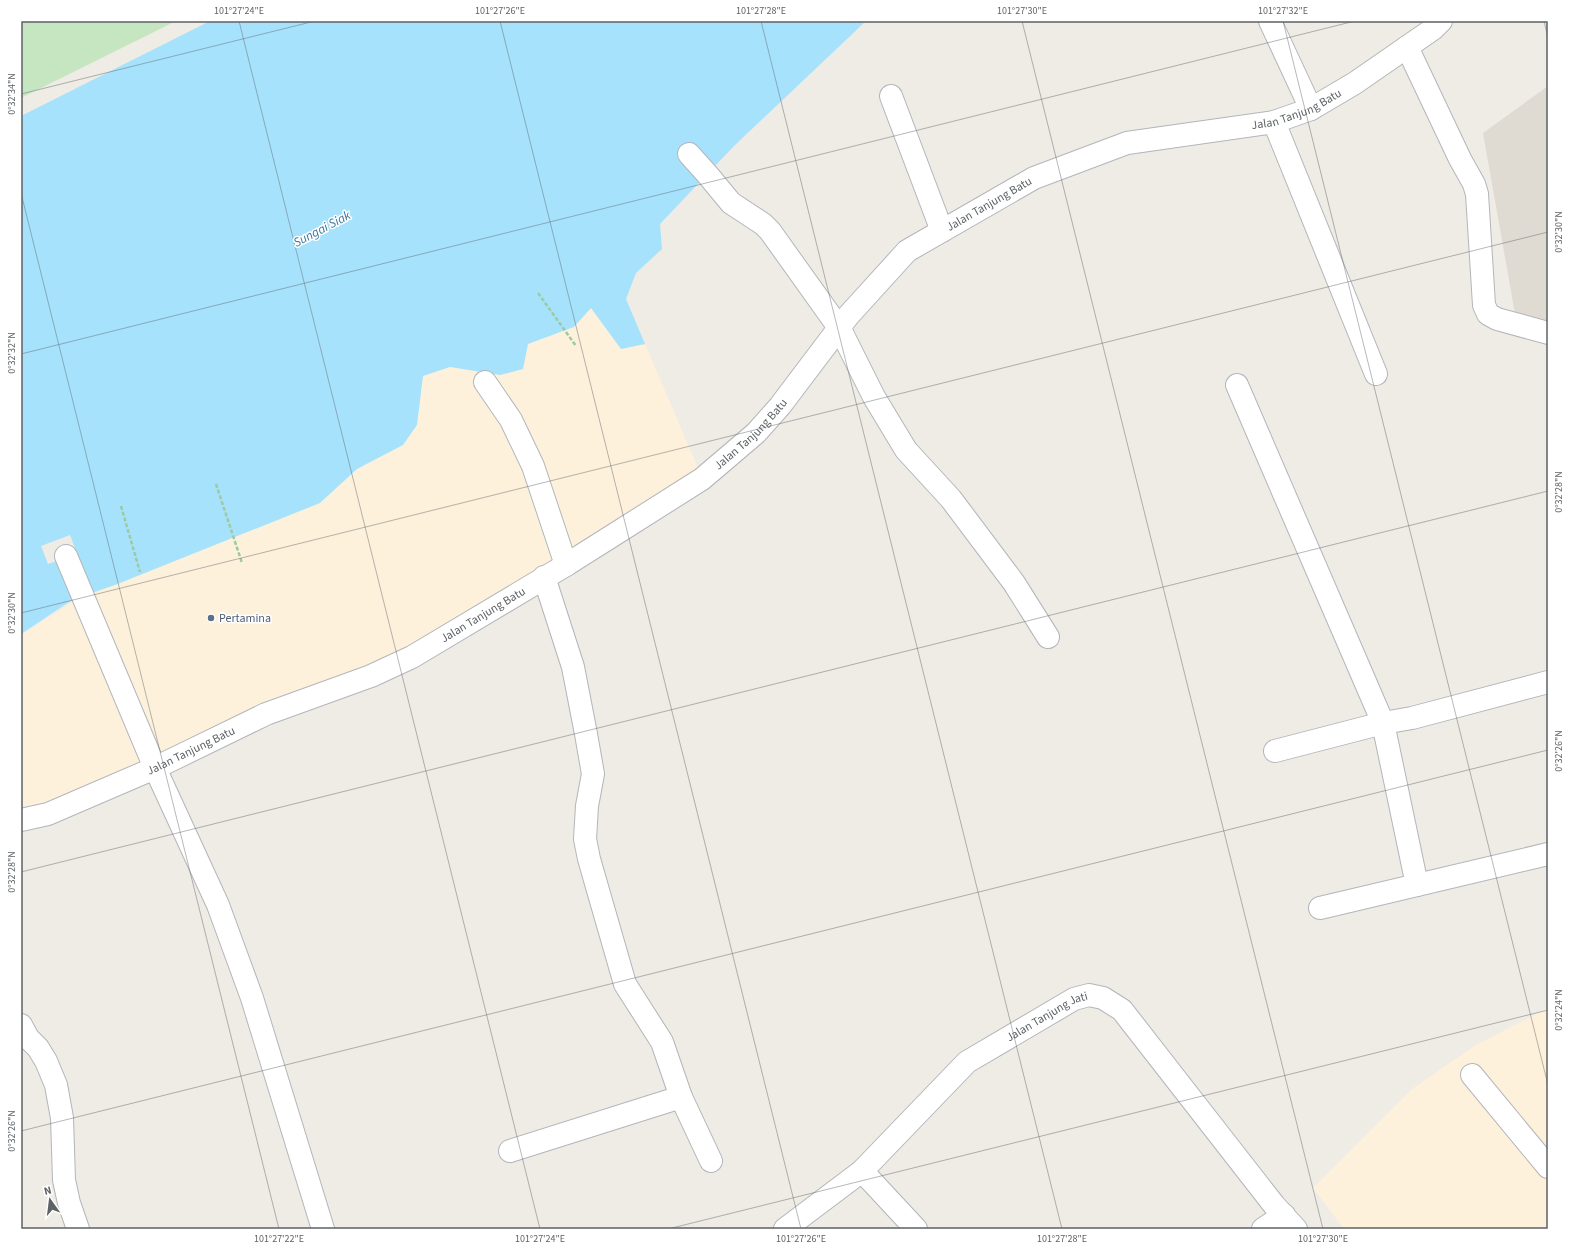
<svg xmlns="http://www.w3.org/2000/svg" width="1569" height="1250" font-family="'Source Sans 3',sans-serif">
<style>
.commercial{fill:#fdf1dc}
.education{fill:#dfdbd3}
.green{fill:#c6e6c2}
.water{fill:#a7e2fd}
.pier{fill:#efebe5}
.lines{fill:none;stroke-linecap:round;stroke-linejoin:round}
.minor-casing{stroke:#b2b6ba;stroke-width:24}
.path{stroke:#9ccaa3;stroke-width:2.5;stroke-dasharray:4 2;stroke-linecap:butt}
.minor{stroke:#fff;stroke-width:22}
.ticks{fill:none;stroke:#5d6265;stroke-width:1;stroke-opacity:0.45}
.service-dot{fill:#5c6f8a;stroke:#fff;stroke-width:1.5}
.labels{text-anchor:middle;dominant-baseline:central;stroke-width:3;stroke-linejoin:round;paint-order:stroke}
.street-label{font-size:12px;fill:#5d6265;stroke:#fff}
.service-label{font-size:12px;fill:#4e5e75;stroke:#fff;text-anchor:start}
.water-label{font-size:13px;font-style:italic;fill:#3d789e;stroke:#fff}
.neatline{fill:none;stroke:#5d6265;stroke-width:1.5}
.ticks-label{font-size:10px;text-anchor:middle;fill:#5d6265}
</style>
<rect width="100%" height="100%" fill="#efebe5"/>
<g class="commercial">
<path d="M591,308L621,349L645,344L704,482L453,633L43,805L21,807V635L423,376Z"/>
<path d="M1548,1008V1229H1344L1313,1188L1412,1089L1476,1045Z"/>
</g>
<path class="education" d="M1548,86V333L1517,325L1483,133Z"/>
<path class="green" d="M21,21H176L21,98Z"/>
<path class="water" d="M210,21H866L734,146L660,224L662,249L636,273L626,299L645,344L621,349L591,308L574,327L528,344L523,369L500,375L450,367L423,376L417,425L403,445L357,469L320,503L115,585L72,600L21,634V116Z"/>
<path class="pier" d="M70,535L92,593L72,600L57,561L48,564L41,546Z"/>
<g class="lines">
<g class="minor-casing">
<g id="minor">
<path d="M1270,21L1311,109"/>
<path d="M1407,47L1460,159L1474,184L1477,194L1484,305L1488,314L1497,319L1548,333"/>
<path d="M891,96L942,231"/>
<path d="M1274,122L1376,374"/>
<path d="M689,154L707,174L731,203L763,224L770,231L840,329L874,397L906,450L951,499L1014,583L1048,637"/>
<path d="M485,382L511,420L533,466L566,565"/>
<path d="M1237,385L1383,723L1412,718L1548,682"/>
<path d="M66,556L155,768L218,905L252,998L323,1229"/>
<path d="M544,577L573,667L586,734L593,774L587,806L585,839L589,859L625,984L662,1042L681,1097L711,1161"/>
<path d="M1275,751L1383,723L1417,885"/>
<path id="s1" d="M21,820L48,814L155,768L266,714L371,676L412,657L566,565L623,529L702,479L756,433L780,406L848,316L907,251L1034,178L1127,143L1274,122L1311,109L1355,83L1433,29L1441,21"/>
<path d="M1320,908L1548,854"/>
<path d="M21,1025L28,1038L38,1048L46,1061L56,1085L62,1118L64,1180L69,1203L78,1229"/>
<path d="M1472,1075L1548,1167"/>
<path d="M510,1151L681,1097"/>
<path d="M862,1171L916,1229"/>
<path id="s2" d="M785,1229L862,1171L967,1062L1074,999L1089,995L1103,998L1122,1010L1274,1205L1296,1229"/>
<path d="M1263,1229L1284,1215"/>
</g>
</g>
<g class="path">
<path d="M538,293L576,346"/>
<path d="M216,484L242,563"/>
<path d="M121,506L140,572"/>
</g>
<use href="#minor" class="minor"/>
</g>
<path class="ticks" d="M239,21L540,1229M500,21L801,1229M761,21L1062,1229M1022,21L1323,1229M1283,21L1548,1085M1544,21L1548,38M21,94L315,21M21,193L279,1229M21,354L1355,21M21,613L1548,232M21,872L1548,491M21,1131L1548,750M668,1229L1548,1010"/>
<circle class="service-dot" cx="211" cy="618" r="4"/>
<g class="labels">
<g class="street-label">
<text stroke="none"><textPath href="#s1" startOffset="1492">Jalan Tanjung Batu</textPath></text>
<text stroke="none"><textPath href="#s1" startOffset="1167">Jalan Tanjung Batu</textPath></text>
<text stroke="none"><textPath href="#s1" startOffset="831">Jalan Tanjung Batu</textPath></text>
<text stroke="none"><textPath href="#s1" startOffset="507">Jalan Tanjung Batu</textPath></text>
<text stroke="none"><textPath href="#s1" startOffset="184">Jalan Tanjung Batu</textPath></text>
<text stroke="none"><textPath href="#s2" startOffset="340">Jalan Tanjung Jati</textPath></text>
</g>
<g class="service-label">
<text x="219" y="618">Pertamina</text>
</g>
<g class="water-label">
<text transform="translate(322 229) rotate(-28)">Sungai Siak</text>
</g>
</g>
<rect width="1569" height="1250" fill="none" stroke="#ffffff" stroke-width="44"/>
<g transform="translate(50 1200) rotate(346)" stroke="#ffffff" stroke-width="3" paint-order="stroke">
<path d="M0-3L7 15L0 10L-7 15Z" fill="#5d6265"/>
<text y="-6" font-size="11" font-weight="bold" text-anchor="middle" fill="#5d6265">N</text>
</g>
<rect x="22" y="22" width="1525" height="1206" class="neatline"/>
<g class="ticks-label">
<text x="239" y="14">101°27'24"E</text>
<text x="500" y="14">101°27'26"E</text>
<text x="761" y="14">101°27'28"E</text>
<text x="1022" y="14">101°27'30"E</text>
<text x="1283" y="14">101°27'32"E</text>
<text transform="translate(11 94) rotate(-90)" y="4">0°32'34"N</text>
<text transform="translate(1558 232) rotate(-90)" y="4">0°32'30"N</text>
<text transform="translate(11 353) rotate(-90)" y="4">0°32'32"N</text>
<text transform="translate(1558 492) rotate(-90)" y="4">0°32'28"N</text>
<text transform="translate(11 613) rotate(-90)" y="4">0°32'30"N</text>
<text transform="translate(1558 751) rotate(-90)" y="4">0°32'26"N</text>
<text transform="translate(11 872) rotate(-90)" y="4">0°32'28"N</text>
<text transform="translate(1558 1010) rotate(-90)" y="4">0°32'24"N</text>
<text transform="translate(11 1131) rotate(-90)" y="4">0°32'26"N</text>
<text x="279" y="1242">101°27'22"E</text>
<text x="540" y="1242">101°27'24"E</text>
<text x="801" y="1242">101°27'26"E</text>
<text x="1062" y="1242">101°27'28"E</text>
<text x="1323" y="1242">101°27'30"E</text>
</g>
</svg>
